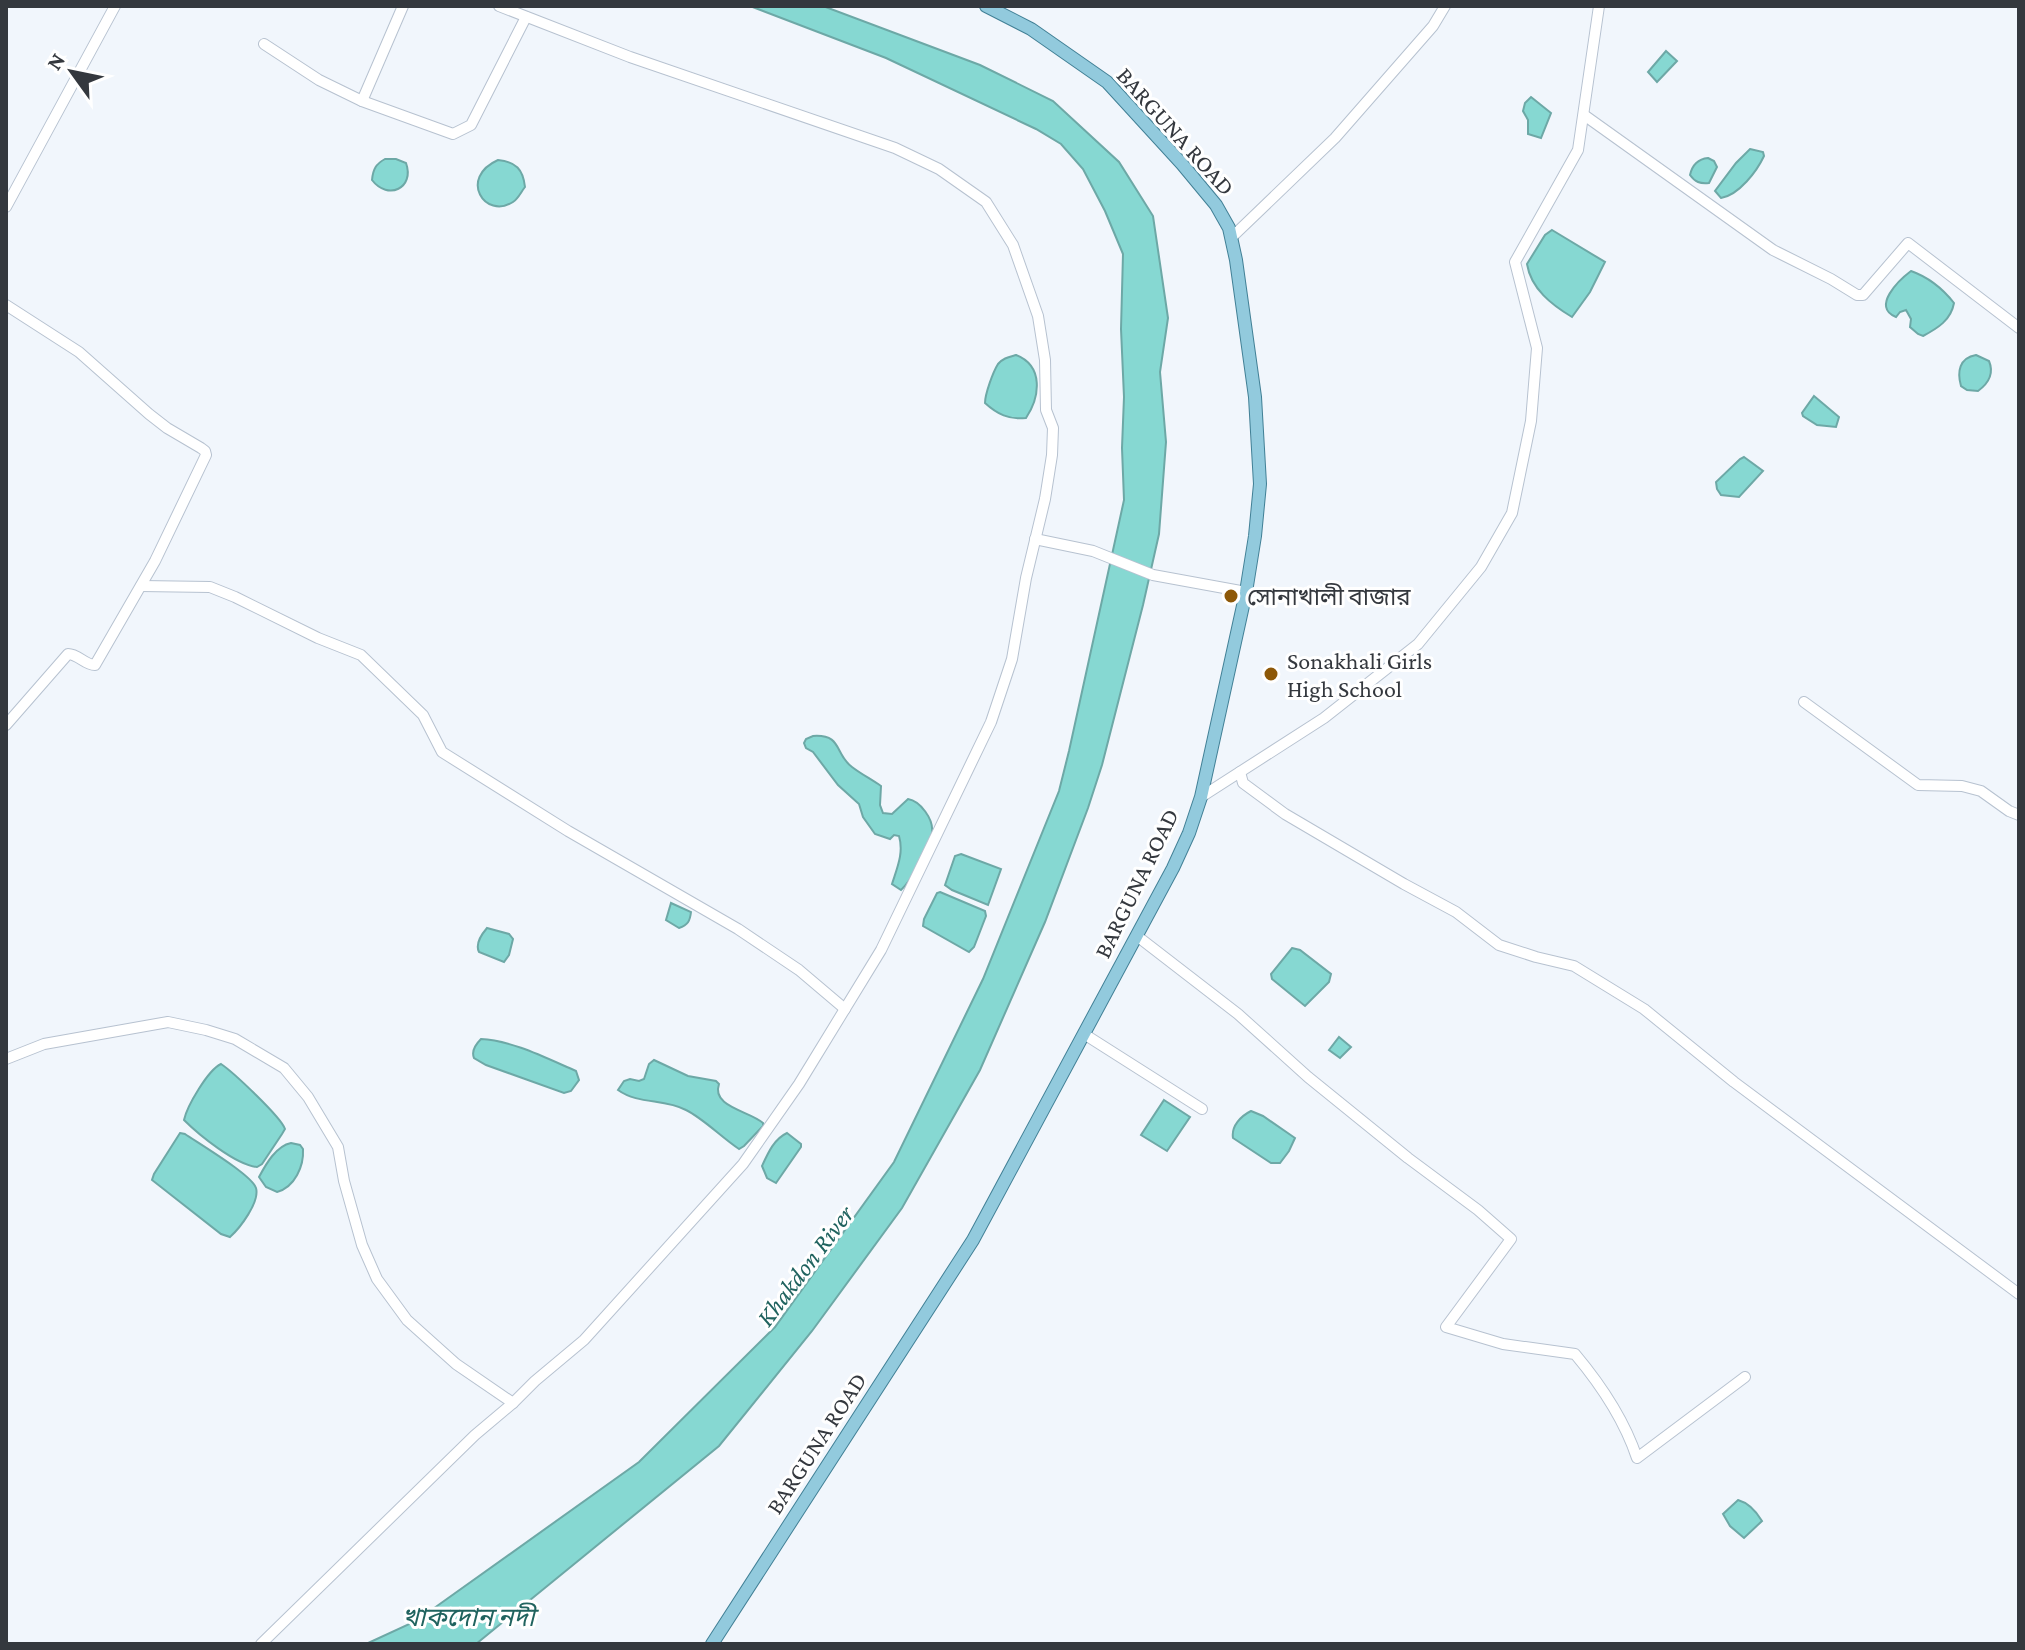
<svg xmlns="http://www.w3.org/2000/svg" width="2025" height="1650" font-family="'Crimson Pro','Noto Sans Bengali',serif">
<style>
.water{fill:#86d8d2;stroke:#6da8a6;stroke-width:2}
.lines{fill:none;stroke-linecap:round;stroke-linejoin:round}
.minor-casing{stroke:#b7c2d0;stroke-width:12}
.major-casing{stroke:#428096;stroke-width:14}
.minor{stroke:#fff;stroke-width:10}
.major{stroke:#92cadd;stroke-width:12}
.poi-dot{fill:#8d5808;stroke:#fff;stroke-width:3}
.labels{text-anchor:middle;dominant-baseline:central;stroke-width:6;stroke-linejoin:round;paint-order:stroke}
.street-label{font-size:24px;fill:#34383e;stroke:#fff}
.poi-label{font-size:24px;fill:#34383e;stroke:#fff;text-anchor:start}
.water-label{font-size:26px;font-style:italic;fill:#20635f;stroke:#fff}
</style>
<rect width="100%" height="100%" fill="#f1f6fc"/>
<g class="water">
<path d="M750,6H823L980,65L1053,101L1119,162L1153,216L1168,318L1160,372L1166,442L1159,534L1143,605L1102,765L1088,808L1045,922L980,1070L902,1208L812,1331L719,1446L476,1644H366L416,1621L639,1462L775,1327L894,1162L983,979L1059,791L1069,751L1124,500L1122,448L1124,397L1121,329L1123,254L1105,211L1083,169L1061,144L1036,129L886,58Z"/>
<path d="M1666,51L1677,61L1657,82L1648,72Z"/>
<path d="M1531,97L1551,113L1541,138L1528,134V120L1523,111L1525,103Z"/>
<path d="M1750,149L1763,152L1764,156C1757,171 1739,195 1721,198L1715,191L1736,163Z"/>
<path d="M1708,158L1714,161L1717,167L1709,183C1700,184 1695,182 1690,175C1692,166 1698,159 1708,158Z"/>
<path d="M385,159H396L406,163C415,188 388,201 372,180C373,169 376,164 385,159Z"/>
<path d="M498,160C516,162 523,169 525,187C521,192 518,199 513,202C485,220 458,178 498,160Z"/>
<path d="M1552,230L1605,262L1590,292L1572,317C1552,305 1531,289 1527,264L1545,235Z"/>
<path d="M1911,271C1928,277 1943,289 1954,303C1951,320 1938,328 1923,336L1918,334L1910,327L1911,319L1906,310L1900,312L1896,317C1871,307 1899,280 1911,271Z"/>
<path d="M1016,355C1044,366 1040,397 1026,418C1009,420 997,414 985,403C985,394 993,372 998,364C1003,358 1009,357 1016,355Z"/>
<path d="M1976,355L1989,361C1994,373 1989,383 1978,391L1967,390L1961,386C1957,372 1959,358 1976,355Z"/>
<path d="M1814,396L1839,417L1836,427L1817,425L1803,416L1802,413Z"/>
<path d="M1744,457L1763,471L1739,497L1721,495L1717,489L1716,482L1740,459Z"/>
<path d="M813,736C843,734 834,754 852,767C861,774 871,779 881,786L880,805L883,813L892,814L908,799C920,801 934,819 932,833C930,847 912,880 901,890L892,884C897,868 904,853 899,836L894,835L890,839L875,834L863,817L859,804L838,785L813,752L806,748L804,743L806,739Z"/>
<path d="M961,854L1001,869L988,905L952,890L945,885L955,856Z"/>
<path d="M940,892L985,911L986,916L974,947L969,952L923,926L924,919L937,893Z"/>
<path d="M671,903L691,912C690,921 688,925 679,928L666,920Z"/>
<path d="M487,928L509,934L513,939L509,955L504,962L479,952C475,944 481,935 487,928Z"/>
<path d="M1292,948L1300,950L1331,974L1329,982L1305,1006L1272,979L1271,974Z"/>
<path d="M1339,1037L1351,1047L1340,1058L1329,1050Z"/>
<path d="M481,1039C511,1040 548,1059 576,1071L579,1080L571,1091L564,1093L486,1065L474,1058C471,1051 476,1044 481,1039Z"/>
<path d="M654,1060L688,1076L716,1081L719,1084C711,1107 750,1111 763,1123V1126L744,1146L739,1149C721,1137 704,1119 686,1110C664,1098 639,1105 618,1090L624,1081L630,1079L639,1081L644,1079L649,1064Z"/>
<path d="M221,1064C233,1072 281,1117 285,1129L282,1134L262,1164L257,1167C236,1165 199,1135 184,1120C187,1106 208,1070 221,1064Z"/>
<path d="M1164,1100L1190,1117L1167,1151L1141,1135Z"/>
<path d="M1251,1111L1263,1116L1295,1138L1289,1151L1280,1163H1271L1233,1138C1231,1126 1241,1116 1251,1111Z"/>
<path d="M180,1133L185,1134C198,1143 252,1175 256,1188C260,1202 240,1228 230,1237L221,1234L152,1180L154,1174Z"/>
<path d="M787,1133L801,1144V1147L776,1183L767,1178L762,1166C768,1153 774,1139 787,1133Z"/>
<path d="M291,1143L300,1145L303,1149C304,1166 295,1187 277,1192L266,1187L259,1177C266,1164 276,1146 291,1143Z"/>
<path d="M1738,1500C1749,1503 1756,1511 1762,1521L1744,1538L1730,1526L1723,1514Z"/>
</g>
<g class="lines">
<g class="minor-casing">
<g id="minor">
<path d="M264,44L319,80L362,101L453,134L471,125L526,17"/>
<path d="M362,101L403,6"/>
<path d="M1584,115L1773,250L1831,279L1857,295H1863L1908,243L2019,328"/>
<path d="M6,207L115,6"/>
<path d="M1231,238L1335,138L1433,26L1445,6"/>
<path d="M6,305L79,352L149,414L167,428L201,448L205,451L206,455L155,561L95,665C85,665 78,654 68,654L6,725"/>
<path d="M1035,539L1093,551L1153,575L1246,592"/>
<path d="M141,586L210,587L235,597L318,638L361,655L423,715L442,752L568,831L738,929L799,970L845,1009"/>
<path d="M1804,702L1918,785L1962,786L1981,791L2009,811L2019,815"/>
<path d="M1240,772L1243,783L1285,814L1404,884L1456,912L1499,945L1536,957L1574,966L1644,1009L1734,1082L2019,1294"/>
<path d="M1201,797L1324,718L1418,644L1481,567L1512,513L1531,421L1537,348L1515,262L1578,150L1599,6"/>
<path d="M1137,936L1238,1014L1308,1077L1408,1158L1478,1210L1511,1239L1446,1327L1503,1344L1575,1354C1601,1385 1624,1419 1637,1458L1745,1377"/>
<path d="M1084,1034L1202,1109"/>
<path d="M6,1059L44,1044L168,1022L206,1030L235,1039L284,1068L308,1097L338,1147L344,1181L362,1245L377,1279L407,1320L456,1364L513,1403"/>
<path d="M261,1644L475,1435L513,1403L535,1381L584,1340L743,1164L799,1084L881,950L991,722L1012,659L1026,578L1045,499L1052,455L1053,428L1046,410L1045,360L1038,316L1013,245L986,202L939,169L895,148L630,57L499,6"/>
</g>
</g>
<g class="major-casing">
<path id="major" d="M712,1644L973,1240L1173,868L1189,833L1201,797L1246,592L1255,536L1260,484L1255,397L1236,260L1229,228L1216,205L1182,164L1107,82L1031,29L986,6"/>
</g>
<use href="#minor" class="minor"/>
<use href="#major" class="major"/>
</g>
<g class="poi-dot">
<circle cx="1231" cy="596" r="8"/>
<circle cx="1271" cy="674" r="8"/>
</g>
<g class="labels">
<g class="street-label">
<text transform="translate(1176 131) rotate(48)">BARGUNA ROAD</text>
<text transform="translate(1136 883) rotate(-64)">BARGUNA ROAD</text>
<text transform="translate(816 1443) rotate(-57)">BARGUNA ROAD</text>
</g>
<g class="poi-label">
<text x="1247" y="596">সোনাখালী বাজার</text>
<text x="1287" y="660">Sonakhali Girls<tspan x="1287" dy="28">High School</tspan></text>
</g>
<g class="water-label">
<text transform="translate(805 1266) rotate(-53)">Khakdon River</text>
<text x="468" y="1617">খাকদোন নদী</text>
</g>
</g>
<rect width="2025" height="1650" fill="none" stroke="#34383e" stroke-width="16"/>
<g transform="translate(72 72) rotate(303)" stroke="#ffffff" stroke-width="6" paint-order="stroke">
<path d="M0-6L14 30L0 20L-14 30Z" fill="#34383e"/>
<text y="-12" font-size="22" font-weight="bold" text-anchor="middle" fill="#34383e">N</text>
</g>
</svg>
